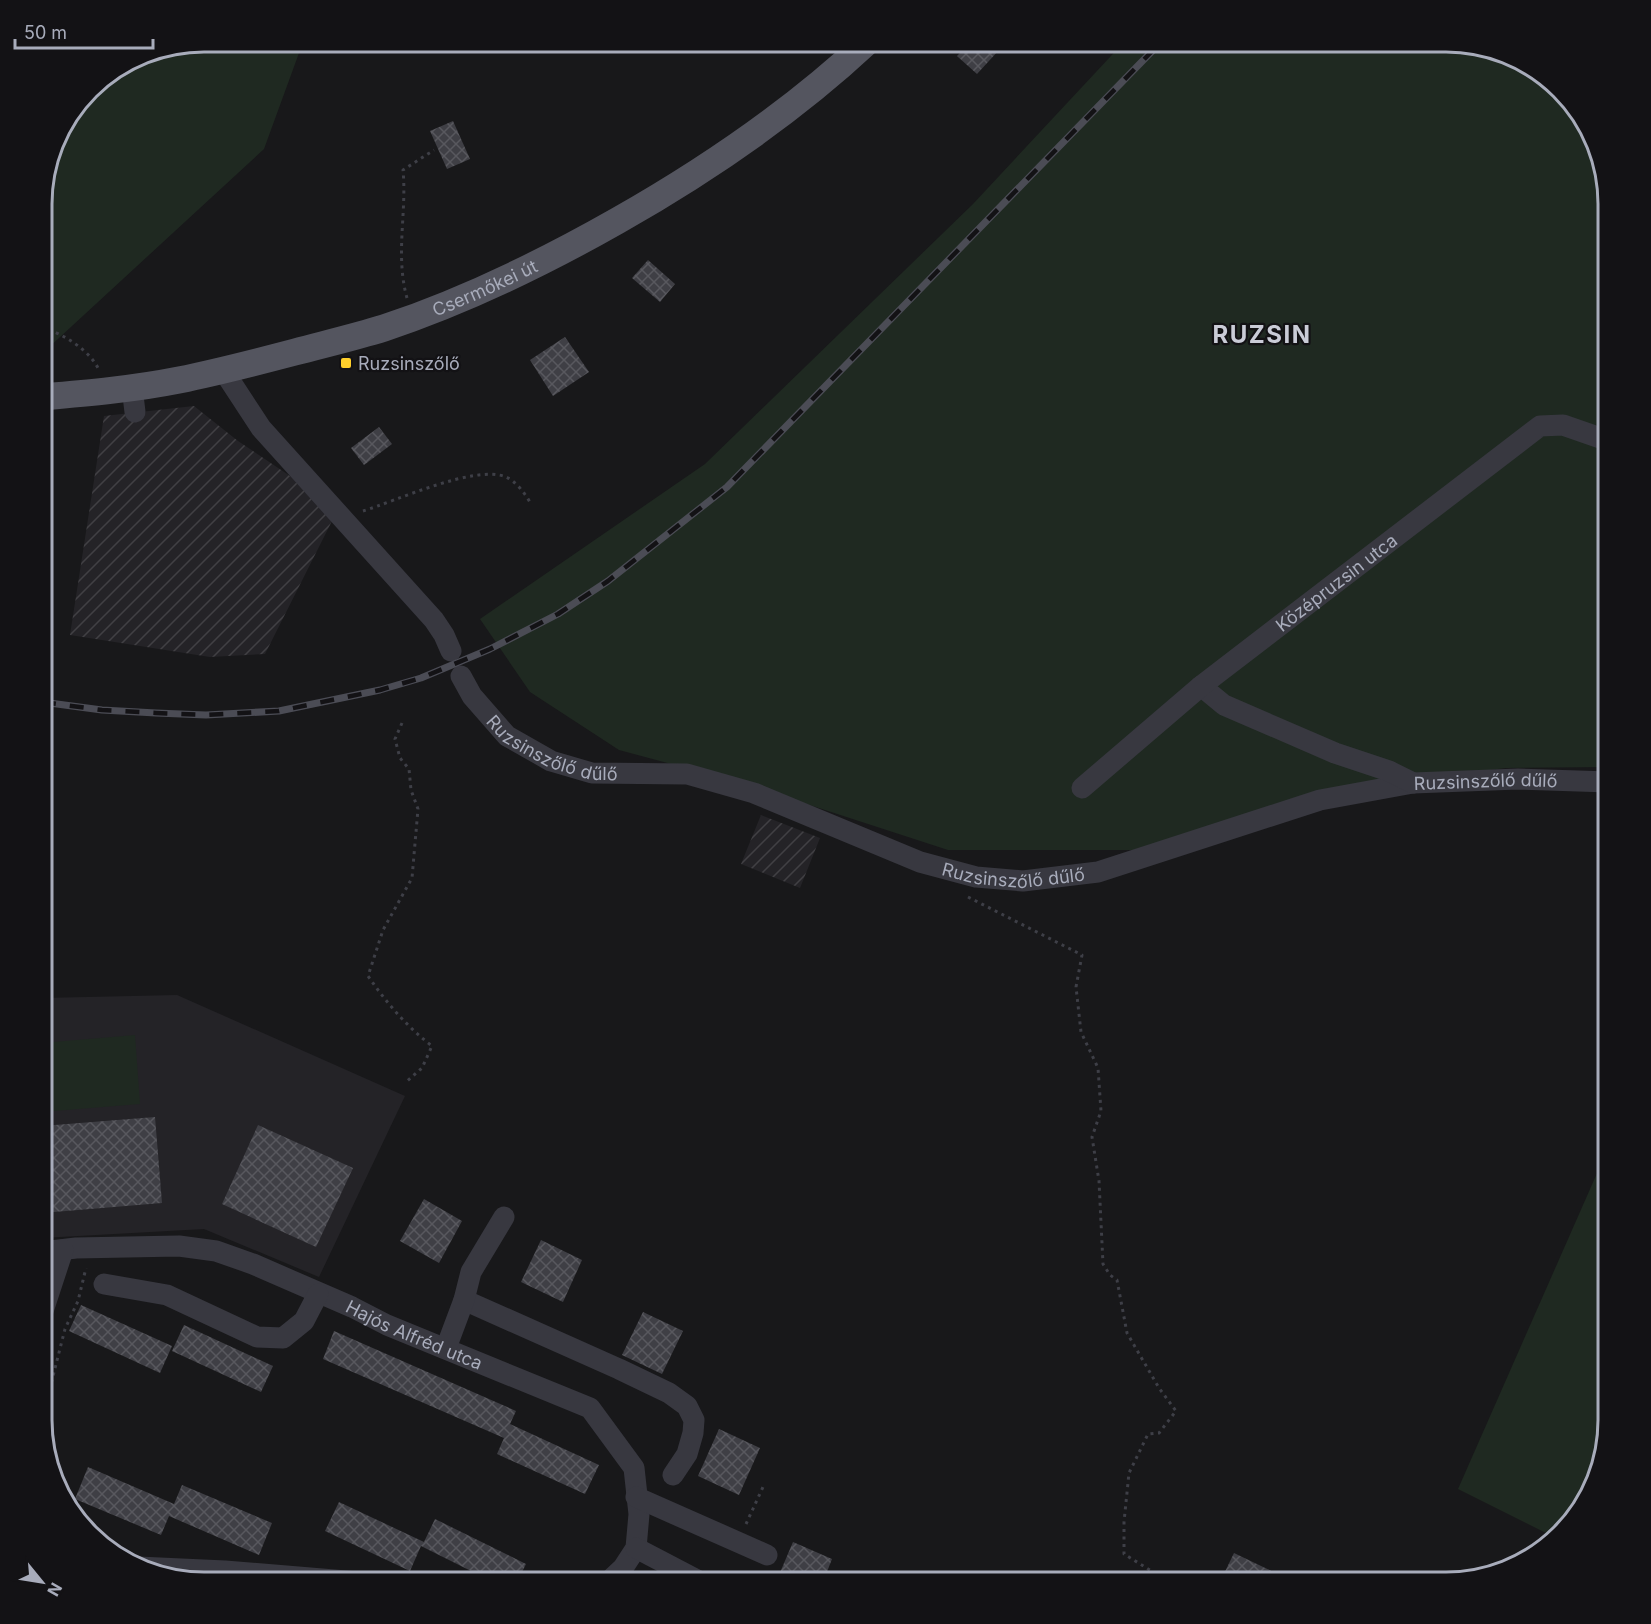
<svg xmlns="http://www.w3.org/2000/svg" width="1651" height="1624" font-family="Inter,sans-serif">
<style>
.built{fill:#242327}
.industrial{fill:url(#industrial-furrows)}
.green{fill:#1f2921}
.building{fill:url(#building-cross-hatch)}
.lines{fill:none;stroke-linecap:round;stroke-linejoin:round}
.path{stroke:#3e3f47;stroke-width:3;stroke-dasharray:3 4.5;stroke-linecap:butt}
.minor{stroke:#383840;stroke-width:21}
.major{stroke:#54555f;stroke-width:27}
.rail-casing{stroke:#4b4c55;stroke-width:7}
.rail{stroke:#131215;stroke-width:4.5;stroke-dasharray:14;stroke-linecap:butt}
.poi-dot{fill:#ffcf2b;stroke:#131215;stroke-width:2}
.labels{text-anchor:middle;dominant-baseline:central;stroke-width:4.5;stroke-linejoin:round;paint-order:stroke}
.street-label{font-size:18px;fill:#a8acbb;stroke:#131215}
.poi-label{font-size:18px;fill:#a8acbb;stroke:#131215;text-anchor:start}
.district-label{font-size:24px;font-weight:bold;letter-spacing:1.5px;fill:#caccd7;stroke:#131215}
.rim{fill:none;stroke:#a8acbb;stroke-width:3}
</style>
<defs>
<pattern id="industrial-furrows" width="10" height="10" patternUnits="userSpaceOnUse" patternTransform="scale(1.5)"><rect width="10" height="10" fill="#242327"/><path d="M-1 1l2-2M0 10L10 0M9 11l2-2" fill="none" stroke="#414044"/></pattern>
<pattern id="building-cross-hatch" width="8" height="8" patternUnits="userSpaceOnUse" patternTransform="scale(1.5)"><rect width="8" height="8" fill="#3f3f45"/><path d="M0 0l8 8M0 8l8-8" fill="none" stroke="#58585e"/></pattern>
</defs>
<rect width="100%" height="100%" fill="#18181a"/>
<path class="built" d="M177,995L405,1096L319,1277L204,1229L42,1238V998Z"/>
<g class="industrial">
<path d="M194,406L238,441L290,476L332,521L265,654L210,657L70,635L104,416Z"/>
<path d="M761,815L820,838L800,888L741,864Z"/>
</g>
<g class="green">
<path d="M204,42H303L264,149L46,350L42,349V193L59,133L97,83L143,54Z"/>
<path d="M1124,42H1457L1518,59L1568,97L1597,143L1609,204V767L1506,768L1321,792L1168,850H948L742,783L619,750L530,692L480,619L705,464L973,204Z"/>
<path d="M135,1035L140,1104L42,1112V1043Z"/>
<path d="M1609,1146V1420L1597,1482L1556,1538L1458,1489Z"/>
</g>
<g class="building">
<path d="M970,42H991L999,50L977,74L957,56Z"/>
<path d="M453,121L470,159L447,169L430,131Z"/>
<path d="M648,260L675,284L660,302L632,278Z"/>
<path d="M565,337L589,372L553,396L530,360Z"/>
<path d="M379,427L392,444L364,465L351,448Z"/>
<path d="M155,1117L162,1203L42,1213V1184H46L42,1156V1126Z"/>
<path d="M258,1125L353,1168L316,1247L222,1204Z"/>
<path d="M424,1199L462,1221L439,1263L400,1241Z"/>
<path d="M541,1240L582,1260L563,1302L521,1282Z"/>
<path d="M81,1305L172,1346L160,1373L69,1331Z"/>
<path d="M643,1312L683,1331L662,1374L622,1355Z"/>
<path d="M184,1325L273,1366L261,1392L172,1351Z"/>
<path d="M334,1331L516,1411L510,1424L599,1465L585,1494L497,1454L504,1438L323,1359Z"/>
<path d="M719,1429L760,1448L739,1495L698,1476Z"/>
<path d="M88,1467L174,1504L182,1485L272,1523L259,1555L169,1516L161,1535L75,1499Z"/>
<path d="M339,1502L424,1542L435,1519L526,1564L517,1582H493L421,1546L410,1571L325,1531Z"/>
<path d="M793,1542L832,1559L823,1582H776Z"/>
<path d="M1234,1553L1294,1582H1220Z"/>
</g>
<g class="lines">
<g class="path">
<path d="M407,298C395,255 407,213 403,170L434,150"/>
<path d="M42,327C63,334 88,349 98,368"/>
<path d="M363,511C396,501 475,464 506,477C517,482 526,495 531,504"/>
<path d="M402,723L395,739L400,758L409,769L411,790L418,809L412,878L383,930L368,976C386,1002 406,1026 432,1046L422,1068L405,1083"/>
<path d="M968,897L1082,955L1076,987L1081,1032L1098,1068L1101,1111L1092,1137L1099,1181L1103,1264L1110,1275L1117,1280L1127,1333L1159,1388L1176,1411L1159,1433L1148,1434L1129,1473L1124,1522V1554L1169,1582"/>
<path d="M42,1403L51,1384L65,1329L78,1301L86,1268"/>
<path d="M746,1524L763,1487"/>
</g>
<g class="minor">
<path d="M223,370L261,428L434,620L444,635L451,651"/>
<path d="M132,387L135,412"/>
<path id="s1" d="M461,676L472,696L507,736L551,761L592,773L687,774L754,793L920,862L976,877L1023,881L1098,872L1320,800L1413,783L1518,779L1609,782"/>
<path d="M1201,686L1224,705L1335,753L1389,771L1413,783"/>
<path id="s2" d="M1082,788L1201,686L1540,426L1563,425L1609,441"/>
<path id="s3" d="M42,1252L76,1248L179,1246L216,1251L253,1264L352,1307L387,1325L590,1408L634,1468L639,1514L636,1548L623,1568L608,1582"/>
<path d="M104,1284L167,1295L257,1337L283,1338L304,1321L318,1294"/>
<path d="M464,1300L619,1369L669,1393L687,1406L694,1420L693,1433L687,1454L673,1475"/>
<path d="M42,1314L63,1250"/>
<path d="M446,1348L464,1300L471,1272L504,1217"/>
<path d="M636,1497L767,1555"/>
<path d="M636,1548L701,1582"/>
<path d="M138,1567L225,1571L358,1582"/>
</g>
<path class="major" id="s4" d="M42,397C88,393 134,389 179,380C218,372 257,362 295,352C325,344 355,337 384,328C465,301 543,263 617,221C707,170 792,112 867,42"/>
<g class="rail-casing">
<path id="rail" d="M42,702L102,710L156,713L206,715L279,711L380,690L421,678L490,649L558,614L608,581L727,487L1161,42"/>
</g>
<use href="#rail" class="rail"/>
</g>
<rect class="poi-dot" x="340" y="357" width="12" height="12" rx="3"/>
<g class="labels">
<g class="street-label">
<text stroke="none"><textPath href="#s4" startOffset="458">Csermőkei út</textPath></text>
<text stroke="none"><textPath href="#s2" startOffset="327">Középruzsin utca</textPath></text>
<text stroke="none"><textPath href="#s1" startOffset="123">Ruzsinszőlő dűlő</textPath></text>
<text stroke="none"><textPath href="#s1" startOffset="1095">Ruzsinszőlő dűlő</textPath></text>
<text stroke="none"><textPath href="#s1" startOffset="609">Ruzsinszőlő dűlő</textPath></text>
<text stroke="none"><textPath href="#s3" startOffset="390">Hajós Alfréd utca</textPath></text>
</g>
<g class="poi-label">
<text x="358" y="363">Ruzsinszőlő</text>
</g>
<g class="district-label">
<text x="1262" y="334">RUZSIN</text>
</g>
</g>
<path d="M0 0H1651V1624H0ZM204 52H1446A152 152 0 0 1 1598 204V1420A152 152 0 0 1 1446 1572H204A152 152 0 0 1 52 1420V204A152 152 0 0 1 204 52Z" fill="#131215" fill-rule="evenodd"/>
<path class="rim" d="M204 52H1446A152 152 0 0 1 1598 204V1420A152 152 0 0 1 1446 1572H204A152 152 0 0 1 52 1420V204A152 152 0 0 1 204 52Z"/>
<g transform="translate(42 1582) rotate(120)" stroke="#131215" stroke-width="4.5" paint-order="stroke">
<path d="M0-4.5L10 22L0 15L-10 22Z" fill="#a8acbb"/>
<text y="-9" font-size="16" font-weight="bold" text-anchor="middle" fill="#a8acbb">N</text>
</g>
<path d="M15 39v9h138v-9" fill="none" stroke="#a8acbb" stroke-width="3"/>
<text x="24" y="39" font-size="18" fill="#a8acbb" stroke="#131215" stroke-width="4.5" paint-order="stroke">50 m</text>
</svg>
